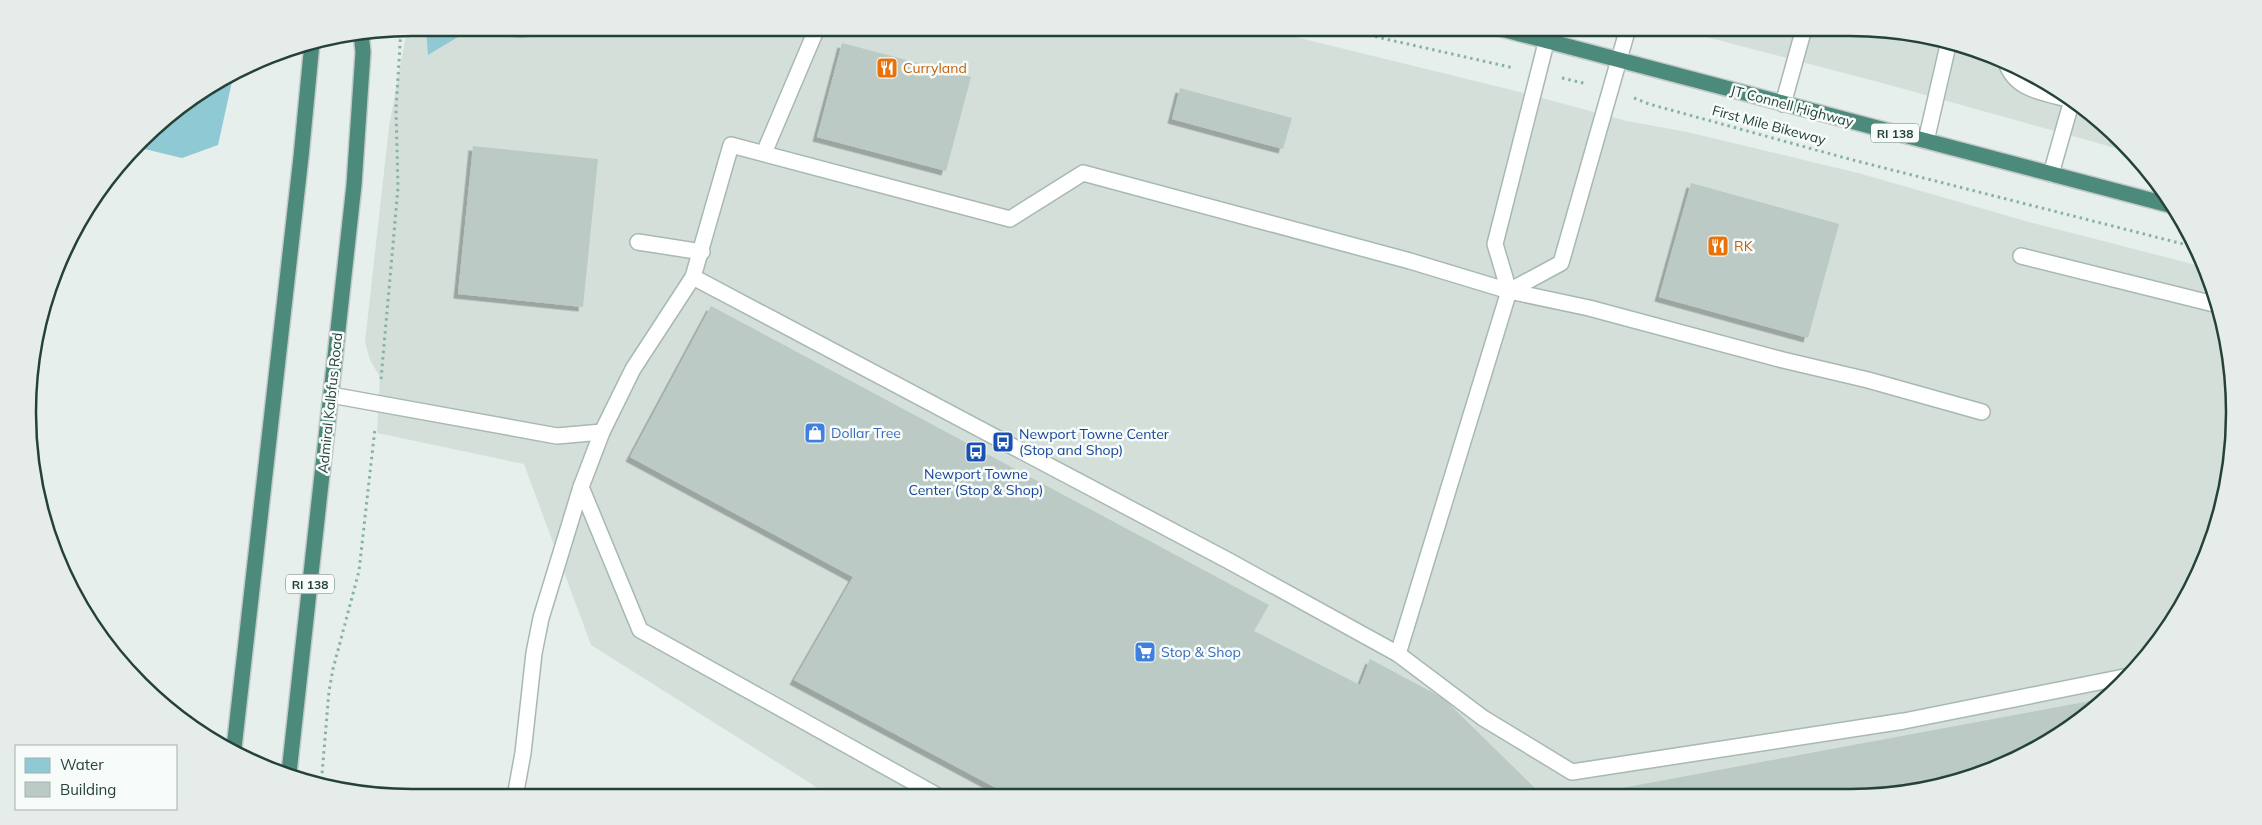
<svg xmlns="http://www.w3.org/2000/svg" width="2262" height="825" font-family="Mulish,sans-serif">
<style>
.built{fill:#d4dfda}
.green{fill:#bfe0c8}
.water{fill:#8ec9d4}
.building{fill:#bbcac4;filter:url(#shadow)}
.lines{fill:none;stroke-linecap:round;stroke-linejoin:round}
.service-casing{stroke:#a8b8b2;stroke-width:18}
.trunk-casing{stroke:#c2cac8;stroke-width:18}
.path{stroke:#86b3a5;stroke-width:3;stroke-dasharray:2.5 4;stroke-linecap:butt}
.service{stroke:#fff;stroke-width:15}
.trunk{stroke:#4c8a7c;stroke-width:15}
.labels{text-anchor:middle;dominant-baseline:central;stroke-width:5;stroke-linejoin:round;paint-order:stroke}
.shield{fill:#f7fbf9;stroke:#637a73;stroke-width:1}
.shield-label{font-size:12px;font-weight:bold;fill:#24423a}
.food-label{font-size:14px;fill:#c56008;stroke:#f7fbf9;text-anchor:start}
.street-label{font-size:14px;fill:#24423a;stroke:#f7fbf9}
.shop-label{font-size:14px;fill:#366cbe;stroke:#f7fbf9;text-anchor:start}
.transit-label{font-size:14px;fill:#164399;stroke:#f7fbf9;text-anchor:start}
.rim{fill:none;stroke:#24423a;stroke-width:2.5}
</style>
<defs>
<filter id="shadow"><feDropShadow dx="-4.5" dy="4.5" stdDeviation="0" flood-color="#0004"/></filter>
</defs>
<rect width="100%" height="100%" fill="#e6efeb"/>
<g class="built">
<path d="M411,28H1259L1520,92L1627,121L1687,132L1858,173L2029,222L2204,267L2214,288L2231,362L2234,437L2221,512L2183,605L2104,702L2020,758L1900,794L832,797L591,645L524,464L377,433L380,377L370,360L365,342L389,127L405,40Z"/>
<path d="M1672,28H1849L1949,41L2020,67L2084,107L2112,133L2108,146L1886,84Z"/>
</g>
<path class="green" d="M2112,133L2132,152L2108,146Z"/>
<g class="water">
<path d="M426,28H628L521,38L463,34L428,55Z"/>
<path d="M233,77L218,145L182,158L136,147L158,123Z"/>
</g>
<g class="building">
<path d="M842,43L971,77L946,171L817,137Z"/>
<path d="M1180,88L1292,118L1283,149L1172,119Z"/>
<path d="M473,146L598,159L583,307L458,294Z"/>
<path d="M1691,183L1839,224L1808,338L1659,297Z"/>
<path d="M711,306L1269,605L1254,631L1360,685L1370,659L1443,698L1542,795L1011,796L794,680L853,577L630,457Z"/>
<path d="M2106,698L2020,758L1900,794L1584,795Z"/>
</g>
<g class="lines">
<g class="service-casing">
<g id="service">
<path d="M2006,62C2015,91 2046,93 2072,100"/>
<path d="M1783,104L1803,32"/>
<path d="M1926,141L1949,41"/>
<path d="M764,153L817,28"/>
<path d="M2051,174L2072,100"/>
<path d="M638,242L702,252"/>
<path d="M2021,256L2218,305"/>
<path d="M693,277L1229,561L1398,654L1483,718L1572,772L1904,721L2124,677"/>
<path d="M1509,291L1561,263L1628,28"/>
<path d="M331,395L557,436L602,432L633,369L693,277L731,145L1010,219L1083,173L1410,261L1509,291L1589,308L1783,360L1868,380L1982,412"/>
<path d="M602,432L581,487L640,630L938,796"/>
<path d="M1398,654L1509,291L1495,244L1547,39"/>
<path d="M515,797L523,753L534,653L541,618L581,487"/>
</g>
</g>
<g class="trunk-casing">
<g id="trunk">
<path d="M1498,28L2173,206"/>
<path d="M234,748L301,157L312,43"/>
<path d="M289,773L354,185L363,52L361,33"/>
</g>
</g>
<g class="path">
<path d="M1337,28L1514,68"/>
<path d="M1562,78L1587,84"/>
<path d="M1634,98L1649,104L1849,159L2195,247"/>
<path d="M381,379L398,188L396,109L401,29"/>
<path d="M321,786L329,691L333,669L359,571L375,428"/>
</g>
<use href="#service" class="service"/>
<use href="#trunk" class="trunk"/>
</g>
<defs>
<g id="restaurant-square" transform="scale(1.125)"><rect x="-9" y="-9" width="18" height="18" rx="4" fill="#e8710a" stroke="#f7fbf9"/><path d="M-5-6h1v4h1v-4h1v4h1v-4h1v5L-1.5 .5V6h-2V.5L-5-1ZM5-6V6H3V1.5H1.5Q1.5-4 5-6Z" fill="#fff"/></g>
<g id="shop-square" transform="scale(1.125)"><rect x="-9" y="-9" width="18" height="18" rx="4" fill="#3f7fe0" stroke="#f7fbf9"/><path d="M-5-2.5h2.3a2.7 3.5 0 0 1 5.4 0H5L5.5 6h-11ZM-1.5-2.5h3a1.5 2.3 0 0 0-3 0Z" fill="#fff"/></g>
<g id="bus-square" transform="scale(1.125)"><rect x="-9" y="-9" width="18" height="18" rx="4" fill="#1a4fb4" stroke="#f7fbf9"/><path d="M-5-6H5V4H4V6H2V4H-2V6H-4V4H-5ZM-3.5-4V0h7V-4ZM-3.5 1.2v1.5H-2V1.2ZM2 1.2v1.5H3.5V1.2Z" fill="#fff"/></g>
<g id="supermarket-square" transform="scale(1.125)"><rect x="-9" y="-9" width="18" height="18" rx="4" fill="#3f7fe0" stroke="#f7fbf9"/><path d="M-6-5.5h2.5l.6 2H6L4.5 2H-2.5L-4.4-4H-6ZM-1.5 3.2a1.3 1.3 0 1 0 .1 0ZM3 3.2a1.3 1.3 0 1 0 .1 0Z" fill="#fff"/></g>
</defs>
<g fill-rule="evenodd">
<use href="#restaurant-square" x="887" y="68"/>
<use href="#restaurant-square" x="1718" y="246"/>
<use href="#shop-square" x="815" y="433"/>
<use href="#bus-square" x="1003" y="442"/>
<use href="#bus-square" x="976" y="452"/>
<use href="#supermarket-square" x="1145" y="652"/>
</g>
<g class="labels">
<g class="shield">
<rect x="1871" y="123.5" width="48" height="19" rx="4"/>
<rect x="286" y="574.5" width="48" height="19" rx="4"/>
</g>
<g class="shield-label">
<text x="1895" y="133">RI 138</text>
<text x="310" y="584">RI 138</text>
</g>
<g class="food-label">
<text x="903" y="68">Curryland</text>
<text x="1734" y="246">RK</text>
</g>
<g class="street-label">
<text transform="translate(1792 106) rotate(15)">JT Connell Highway</text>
<text transform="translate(1769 125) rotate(15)">First Mile Bikeway</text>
<text transform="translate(330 403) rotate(-84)">Admiral Kalbfus Road</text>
</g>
<g class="shop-label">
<text x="831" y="433">Dollar Tree</text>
<text x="1161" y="652">Stop &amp; Shop</text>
</g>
<g class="transit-label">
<text x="1019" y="434">Newport Towne Center<tspan x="1019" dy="16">(Stop and Shop)</tspan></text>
<text x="976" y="474" text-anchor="middle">Newport Towne<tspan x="976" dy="16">Center (Stop &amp; Shop)</tspan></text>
</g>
</g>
<path d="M0 0H2262V825H0ZM412 36H1850A376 376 0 0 1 2226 412V413A376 376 0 0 1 1850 789H412A376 376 0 0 1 36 413V412A376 376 0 0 1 412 36Z" fill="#e6ecea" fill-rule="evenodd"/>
<path class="rim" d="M412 36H1850A376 376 0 0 1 2226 412V413A376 376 0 0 1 1850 789H412A376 376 0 0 1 36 413V412A376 376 0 0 1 412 36Z"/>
<rect x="15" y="745" width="162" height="65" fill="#f7fbf9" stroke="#a3b1ad"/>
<rect x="25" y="758" width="25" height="15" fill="#8ec9d4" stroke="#a3b1ad"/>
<text x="60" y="770" font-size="15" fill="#24423a">Water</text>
<rect x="25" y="782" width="25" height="15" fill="#bbcac4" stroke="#a3b1ad"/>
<text x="60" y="795" font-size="15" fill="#24423a">Building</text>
</svg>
